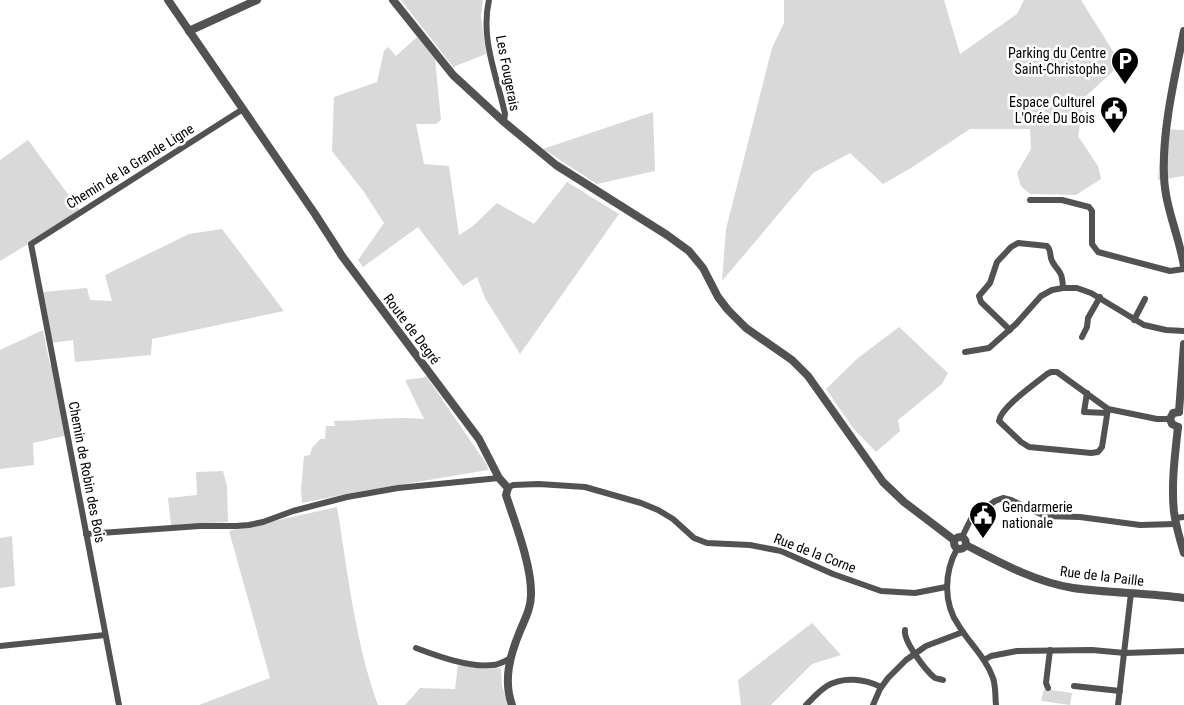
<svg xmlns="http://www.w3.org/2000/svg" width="1184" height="705" font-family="'Roboto Condensed',sans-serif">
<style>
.green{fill:#d9d9d9}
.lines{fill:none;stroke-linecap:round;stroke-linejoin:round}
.minor{stroke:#525252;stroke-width:6}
.tertiary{stroke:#525252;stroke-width:8}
.labels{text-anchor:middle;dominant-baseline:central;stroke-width:5;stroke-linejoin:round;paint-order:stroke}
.poi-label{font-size:14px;fill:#000;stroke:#fff;text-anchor:end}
.street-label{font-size:14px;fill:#000;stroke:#fff}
</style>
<rect width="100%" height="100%" fill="#fff"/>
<g class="green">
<path d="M401,0H483L481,16L486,54L453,67Z"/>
<path d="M784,0H944L960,54L1017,14L1024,0H1081L1121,64L1085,97L1078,136L1098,166L1101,179L1076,195L1030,194L1021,186L1017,173L1031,149L1030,129H970L911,168L883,184L850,153L813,173L722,281L726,229L772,48L784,23Z"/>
<path d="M417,37L435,59L441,120L436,124H416L424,164L449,166L459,235L473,226L497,203L534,224L567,182L619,214L520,354L485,298L477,277L463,286L418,227L363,267L358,260L384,223L364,192L332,151L334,97L377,82L384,51L388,47L396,56Z"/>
<path d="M653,112L655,171L597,184L543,149Z"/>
<path d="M1162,129L1184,130V176L1158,180Z"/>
<path d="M28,140L81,212L0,261V160Z"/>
<path d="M222,229L284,311L152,339L151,355L75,362L73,340L51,343L42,292L87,288L90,300L112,301L105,275L189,234Z"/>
<path d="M899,327L948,373L942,384L898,420L900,431L876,452L853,428L826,389L858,358Z"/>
<path d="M43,330L50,365L55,364L68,435L33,443L34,465L0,469V350Z"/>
<path d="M427,377L487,465L488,470L351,493L302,503L301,489L304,456L310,455L312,448L320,439H325L326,426H335L334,421C365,421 394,416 424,419L405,380Z"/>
<path d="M223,471L227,486L228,522L171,525L168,498L197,495L196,472Z"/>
<path d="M337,507C348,573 355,642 378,705H199L270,678L229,531Z"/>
<path d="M12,536L15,586L0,588V538Z"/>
<path d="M812,623L841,655L812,664L771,705H741L738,680Z"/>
<path d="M458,665L483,669L501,668L502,686L508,705H405L420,688L455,689Z"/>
<path d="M1044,689L1072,693L1070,705L1041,701Z"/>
</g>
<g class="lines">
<g class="minor">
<path d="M489,0C480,39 497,76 505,114L504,122"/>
<path d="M1030,200H1062L1089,207L1092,211V244L1098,252L1170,271L1184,269"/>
<path d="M1134,320L1145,299"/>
<path d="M1010,330L981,302L979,296L990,283L997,262L1011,247L1018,243L1047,246C1052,251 1049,255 1052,261C1059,274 1062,269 1063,288"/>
<path d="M1082,337L1087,327L1088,318L1100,297"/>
<path d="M965,352L989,348L1016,324L1041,296L1052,290L1063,288H1077L1091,293L1144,325L1166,330L1184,331"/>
<path d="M1087,393L1084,412L1107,413"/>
<path d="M1108,409L1102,447L1098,452L1091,453L1029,447L1021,442L999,421C1001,407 1035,384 1047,374L1051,372H1057L1108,409L1157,419H1170"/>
<path d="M508,488L513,485L539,484L585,487L641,503L658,510L673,519L694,538L707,543L750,545L781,551L833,574L881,591L915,593L946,587"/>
<path d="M1175,518L1184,517"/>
<path d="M86,534L200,526H236L249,525L263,522L293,511L347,497L398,488L499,478"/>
<path d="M962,537L971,519L995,501L1003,498L1011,500L1045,516L1080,517L1140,525L1176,524"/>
<path d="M957,549C944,572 943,604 959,626C970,644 986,658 993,678C996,687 995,696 996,705"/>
<path d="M905,630C903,641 926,671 935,678C938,679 940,679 943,680"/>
<path d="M0,646L105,635"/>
<path d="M416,648C437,656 470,668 493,665C499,665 505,661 511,658"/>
<path d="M984,660L991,656L1017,651L1092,650L1125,653L1184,651"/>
<path d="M1074,686L1120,691"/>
<path d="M1048,688L1046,683L1050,650"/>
<path d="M119,705L31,244L243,109"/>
<path d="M806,705C812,699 819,691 827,686C843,676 865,679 881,687"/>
<path d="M873,705L880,689L888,678L906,660L926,646L963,632"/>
<path d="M1118,705L1131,593"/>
</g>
<g class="tertiary">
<path d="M168,0L315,214L342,256L479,439L499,478L508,488L506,495C515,523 532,566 531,595C531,608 525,619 520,631C510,655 503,680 512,705"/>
<path d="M393,0L453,75L504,122L556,165L667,235L689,251L703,268L718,297L728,310L746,328L792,360L808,376L883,482L904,502L954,540"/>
<path d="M189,31L257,0"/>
<path d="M1184,31C1175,76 1162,130 1164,176C1165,207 1179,236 1184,266"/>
<path d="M1179,412L1184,344"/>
<path d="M1178,427C1175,455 1171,484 1174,512C1176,526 1180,540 1184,553"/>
<path d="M1178,427L1172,424L1170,419L1173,413L1179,412"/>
<circle cx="960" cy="543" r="6"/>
<path d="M966,545C999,562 1035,582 1073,588C1109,593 1147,593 1184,598"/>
</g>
</g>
<defs>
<g id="parking-pin" transform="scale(1.4375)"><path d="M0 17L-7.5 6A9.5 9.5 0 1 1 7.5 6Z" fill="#000" stroke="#fff"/><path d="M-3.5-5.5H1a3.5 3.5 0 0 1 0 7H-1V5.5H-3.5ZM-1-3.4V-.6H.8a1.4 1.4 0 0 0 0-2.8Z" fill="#fff"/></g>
<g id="civic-pin" transform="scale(1.4375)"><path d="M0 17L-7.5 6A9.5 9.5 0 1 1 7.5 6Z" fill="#000" stroke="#fff"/><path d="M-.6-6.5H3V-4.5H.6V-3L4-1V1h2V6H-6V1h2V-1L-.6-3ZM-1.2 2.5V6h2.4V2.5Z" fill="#fff"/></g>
</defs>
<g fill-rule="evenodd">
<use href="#parking-pin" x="1125" y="61"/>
<use href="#civic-pin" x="1114" y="110"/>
<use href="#civic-pin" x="983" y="515"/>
</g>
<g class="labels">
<g class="poi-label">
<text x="1106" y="53">Parking du Centre<tspan x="1106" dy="16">Saint-Christophe</tspan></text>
<text x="1095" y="102">Espace Culturel<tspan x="1095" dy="16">L'Orée Du Bois</tspan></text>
<text x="1002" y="507" text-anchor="start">Gendarmerie<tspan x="1002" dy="16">nationale</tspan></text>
</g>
<g class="street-label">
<text transform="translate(508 73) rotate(79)">Les Fougerais</text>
<text transform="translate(130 166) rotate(-32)">Chemin de la Grande Ligne</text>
<text transform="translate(412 329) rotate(53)">Route de Degré</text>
<text transform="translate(87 472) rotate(79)">Chemin de Robin des Bois</text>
<text transform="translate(815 553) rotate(21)">Rue de la Corne</text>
<text transform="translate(1102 576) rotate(7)">Rue de la Paille</text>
</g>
</g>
</svg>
